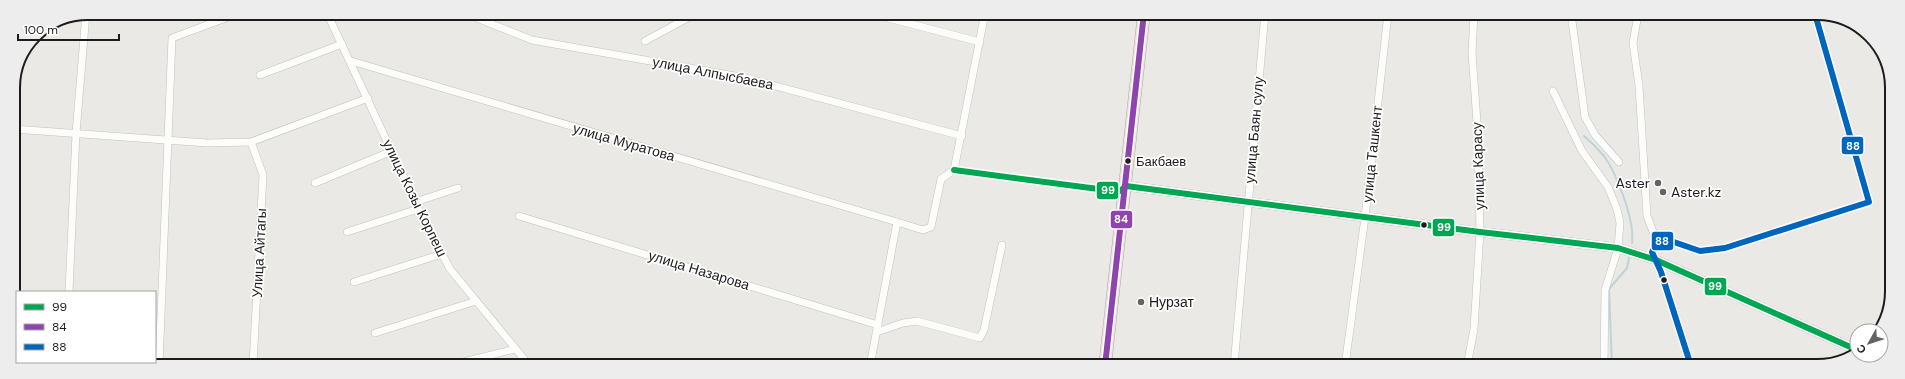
<svg xmlns="http://www.w3.org/2000/svg" width="1905" height="379" font-family="'DM Sans',sans-serif">
<style>
.lines{fill:none;stroke-linecap:round;stroke-linejoin:round}
.stream{stroke:#bdd4da;stroke-width:2}
.minor-casing{stroke:#c2c1bf;stroke-width:8}
.tertiary-casing{stroke:#c2c1bf;stroke-width:10}
.trunk-casing{stroke:#bca0a7;stroke-width:13}
.minor{stroke:#fcfcfb;stroke-width:7}
.tertiary{stroke:#fcfcfb;stroke-width:9}
.trunk{stroke:#ebe5e2;stroke-width:12}
.bus-1-casing{stroke:#fff;stroke-width:9}
.bus-2-casing{stroke:#fff;stroke-width:9}
.bus-3-casing{stroke:#fff;stroke-width:9}
.bus-1{stroke:#00a651;stroke-width:6}
.bus-2{stroke:#8e44ad;stroke-width:6}
.bus-3{stroke:#0065bd;stroke-width:6}
.bus-dot{fill:#1c1c1c;stroke:#fff;stroke-width:1.5}
.poi-dot{fill:#646462;stroke:#fff;stroke-width:1.5}
.labels{text-anchor:middle;dominant-baseline:central;stroke-width:3.5;stroke-linejoin:round;paint-order:stroke}
.bus-label{font-size:13px;fill:#1c1c1c;stroke:#fff;text-anchor:start}
.street-label{font-size:14px;fill:#1c1c1c;stroke:#fff}
.poi-label{font-size:14px;fill:#1c1c1c;stroke:#fff;text-anchor:start}
.rim{fill:none;stroke:#1c1c1c;stroke-width:2}
.line-badge{stroke:#fff;stroke-width:1.5}
.badge-label{font-size:11px;text-anchor:middle;font-weight:bold;fill:#fff}
</style>
<rect width="100%" height="100%" fill="#ebe9e5"/>
<g class="lines">
<g class="stream">
<path d="M1584,136C1591,142 1598,149 1604,156C1617,174 1635,221 1632,243"/>
<path d="M1612,366L1609,289L1627,268L1629,258"/>
</g>
<g class="minor-casing">
<g id="minor">
<path d="M327,13L420,212L450,269L529,365"/>
<path d="M464,13L532,40L746,78L962,136"/>
<path d="M869,13L980,42"/>
<path d="M1573,14L1572,21L1585,117L1595,135L1619,162"/>
<path d="M1638,14L1633,43L1639,86L1647,216L1657,242"/>
<path d="M645,41L697,13"/>
<path d="M351,61L897,222"/>
<path d="M260,75L342,44"/>
<path d="M1553,91L1582,151L1608,187L1617,209L1620,223L1618,248L1605,290L1604,366"/>
<path d="M13,129L207,143L251,142L368,98"/>
<path d="M251,142L263,175L253,365"/>
<path d="M954,170L1106,190L1120,191L1125,186"/>
<path d="M315,183L392,151"/>
<path d="M415,202L458,188"/>
<path d="M519,216L878,325"/>
<path d="M347,232L418,209"/>
<path d="M354,282L442,254"/>
<path d="M69,292L76,133L86,13"/>
<path d="M877,332L903,323L917,321L980,338L984,330L1002,245"/>
<path d="M375,333L476,301"/>
<path d="M159,365L172,38L239,13"/>
<path d="M451,365L515,349"/>
<path d="M870,366L897,222L923,230L931,227L941,179L954,170L985,13"/>
<path d="M1234,366L1265,13"/>
<path d="M1345,366L1365,217L1388,14"/>
<path d="M1467,366L1474,329L1480,232L1478,136L1472,53L1474,14"/>
<path d="M1691,366L1661,272L1652,252L1657,242L1668,240L1700,251L1725,248L1869,202L1815,14"/>
</g>
</g>
<g class="tertiary-casing">
<path id="tertiary" d="M1126,186L1480,232L1618,248L1656,260L1857,350"/>
</g>
<g class="trunk-casing">
<path id="trunk" d="M1105,366L1144,13"/>
</g>
<use href="#minor" class="minor"/>
<use href="#tertiary" class="tertiary"/>
<use href="#trunk" class="trunk"/>
<g class="bus-1-casing">
<path id="bus-1" d="M954,170L1106,190L1120,191L1126,186L1480,232L1618,248L1656,260L1857,350"/>
</g>
<g class="bus-2-casing">
<path id="bus-2" d="M1105,366L1144,13"/>
</g>
<g class="bus-3-casing">
<path id="bus-3" d="M1691,366L1661,272L1652,252L1657,242L1668,240L1700,251L1725,248L1869,202L1815,14"/>
</g>
<use href="#bus-1" class="bus-1"/>
<use href="#bus-2" class="bus-2"/>
<use href="#bus-3" class="bus-3"/>
</g>
<g class="bus-dot">
<circle cx="1128" cy="161" r="3.5"/>
<circle cx="1424" cy="225" r="3.5"/>
<circle cx="1664" cy="280" r="3.5"/>
</g>
<g class="poi-dot">
<circle cx="1658" cy="183" r="4"/>
<circle cx="1663" cy="192" r="4"/>
<circle cx="1141" cy="302" r="4"/>
</g>
<g class="labels">
<g class="bus-label">
<text x="1136" y="161">Бакбаев</text>
</g>
<g class="street-label">
<text transform="translate(713 73) rotate(11)">улица Алпысбаева</text>
<text transform="translate(1254 130) rotate(-85)">улица Баян сулу</text>
<text transform="translate(624 142) rotate(16)">улица Муратова</text>
<text transform="translate(1372 154) rotate(-84)">улица Ташкент</text>
<text transform="translate(1478 166) rotate(-92)">улица Карасу</text>
<text transform="translate(415 198) rotate(64)">улица Козы Корпеш</text>
<text transform="translate(259 253) rotate(-87)">Улица Айтагы</text>
<text transform="translate(699 270) rotate(17)">улица Назарова</text>
</g>
<g class="poi-label">
<text x="1650" y="183" text-anchor="end">Aster</text>
<text x="1671" y="192">Aster.kz</text>
<text x="1149" y="302">Нурзат</text>
</g>
</g>
<path d="M0 0H1905V379H0ZM88 20H1817A68 68 0 0 1 1885 88V291A68 68 0 0 1 1817 359H88A68 68 0 0 1 20 291V88A68 68 0 0 1 88 20Z" fill="#ededed" fill-rule="evenodd"/>
<path class="rim" d="M88 20H1817A68 68 0 0 1 1885 88V291A68 68 0 0 1 1817 359H88A68 68 0 0 1 20 291V88A68 68 0 0 1 88 20Z"/>
<g class="line-badge">
<rect x="1841" y="136" width="23" height="19" rx="4" fill="#0065bd"/>
<rect x="1096" y="181" width="23" height="19" rx="4" fill="#00a651"/>
<rect x="1110" y="210" width="23" height="19" rx="4" fill="#8e44ad"/>
<rect x="1432" y="218" width="23" height="19" rx="4" fill="#00a651"/>
<rect x="1651" y="231" width="23" height="20" rx="4" fill="#0065bd"/>
<rect x="1704" y="277" width="23" height="19" rx="4" fill="#00a651"/>
</g>
<g class="badge-label">
<text x="1853" y="150">88</text>
<text x="1108" y="194">99</text>
<text x="1121" y="223">84</text>
<text x="1444" y="231">99</text>
<text x="1662" y="245">88</text>
<text x="1715" y="290">99</text>
</g>
<rect x="16" y="291" width="140" height="72" fill="#ffffff" stroke="#a4a4a4"/>
<rect x="24" y="304" width="20" height="6" fill="#00a651" stroke="#a4a4a4"/>
<text x="52" y="311" font-size="12" fill="#1c1c1c">99</text>
<rect x="24" y="324" width="20" height="6" fill="#8e44ad" stroke="#a4a4a4"/>
<text x="52" y="331" font-size="12" fill="#1c1c1c">84</text>
<rect x="24" y="344" width="20" height="6" fill="#0065bd" stroke="#a4a4a4"/>
<text x="52" y="351" font-size="12" fill="#1c1c1c">88</text>
<g transform="translate(1869 343) rotate(231)"><circle r="19" fill="#ffffff" stroke="#a4a4a4"/>
<path d="M0-3L7 15L0 10L-7 15Z" fill="#646462"/>
<text y="-6" font-size="11" font-weight="bold" text-anchor="middle" fill="#1c1c1c">С</text>
</g>
<path d="M18 34v6h101v-6" fill="none" stroke="#1c1c1c" stroke-width="2"/>
<text x="24" y="34" font-size="12" fill="#1c1c1c" stroke="#ffffff" stroke-width="3" paint-order="stroke">100 m</text>
</svg>
